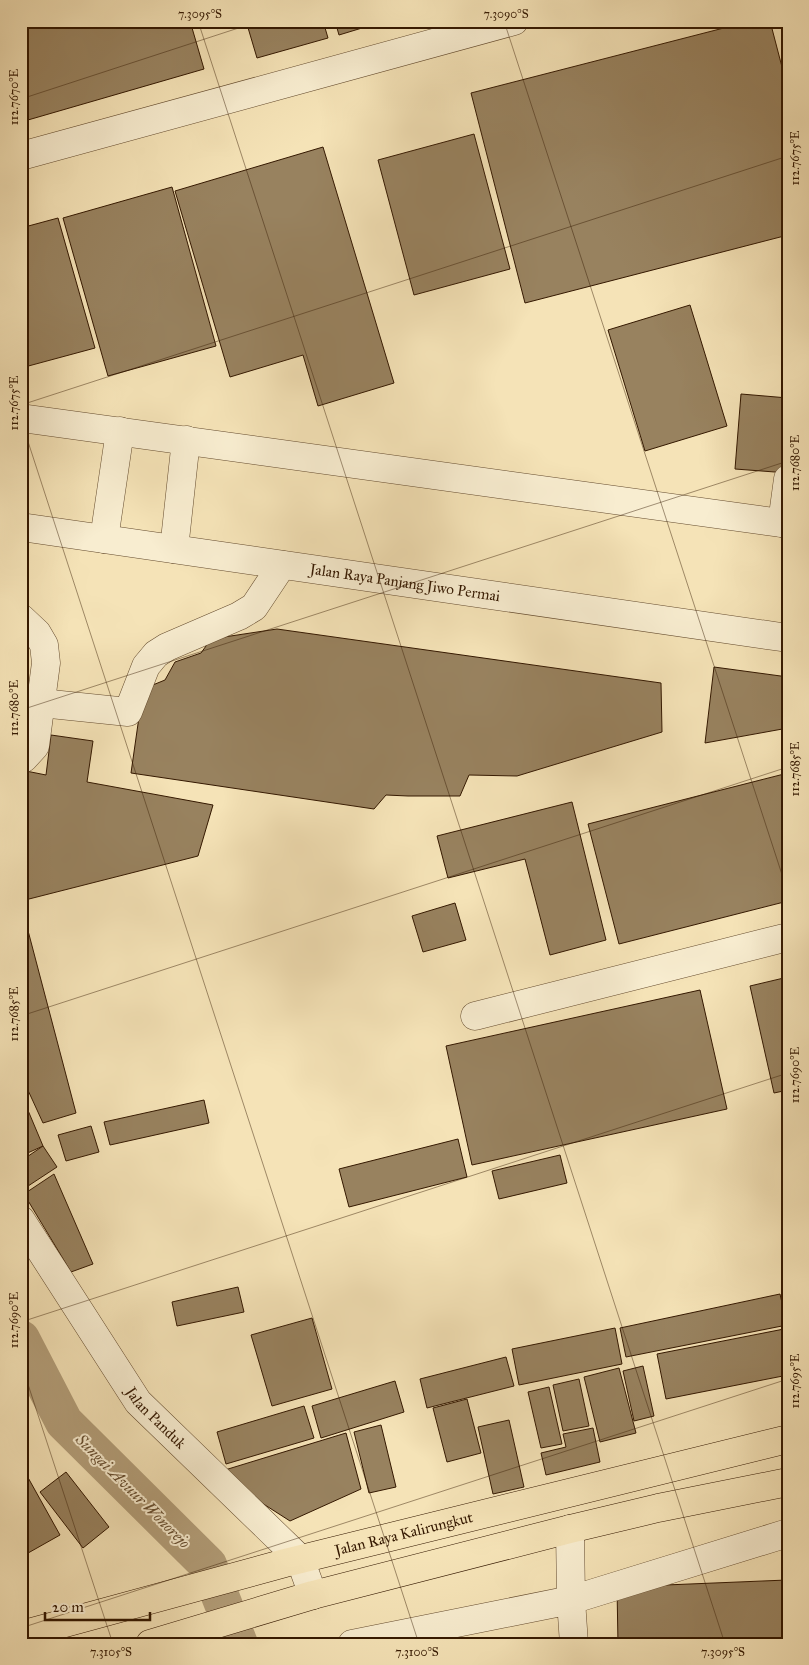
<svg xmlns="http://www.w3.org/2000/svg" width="809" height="1665" font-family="'IM FELL Great Primer',serif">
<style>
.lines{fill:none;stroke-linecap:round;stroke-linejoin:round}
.canal{stroke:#b39e79;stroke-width:38}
.building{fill:#98825f;stroke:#341800}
.minor-casing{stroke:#644b2e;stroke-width:29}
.major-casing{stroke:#341800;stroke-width:29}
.minor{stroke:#f8edd0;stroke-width:28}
.major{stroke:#f5e3b7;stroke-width:28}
.ticks{fill:none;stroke:#341800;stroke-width:1;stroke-opacity:0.45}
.labels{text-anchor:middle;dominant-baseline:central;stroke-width:4;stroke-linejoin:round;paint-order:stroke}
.street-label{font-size:15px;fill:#341800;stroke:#f8edd0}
.water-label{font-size:16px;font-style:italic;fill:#674e30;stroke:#f8edd0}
.neatline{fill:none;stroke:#341800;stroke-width:2}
.ticks-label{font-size:12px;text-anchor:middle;fill:#341800}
</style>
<rect width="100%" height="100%" fill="#f5e3b7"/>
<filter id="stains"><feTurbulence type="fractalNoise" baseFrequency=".004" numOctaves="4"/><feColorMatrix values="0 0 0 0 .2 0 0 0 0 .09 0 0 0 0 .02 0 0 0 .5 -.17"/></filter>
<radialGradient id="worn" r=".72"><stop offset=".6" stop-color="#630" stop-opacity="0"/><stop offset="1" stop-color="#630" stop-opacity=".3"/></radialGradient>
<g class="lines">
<path class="canal" d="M21,1339L64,1422L208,1565L239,1644"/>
</g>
<g class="building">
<path d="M21,21H190L204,69L21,122Z"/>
<path d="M246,21H323L328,38L257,58Z"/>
<path d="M335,21H385L339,35Z"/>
<path d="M751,21H770L788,90V235L525,303L471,93Z"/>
<path d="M474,134L510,269L414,295L378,160Z"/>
<path d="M323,147L394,383L318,406L303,355L230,377L175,191Z"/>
<path d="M172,187L216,346L108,376L63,218Z"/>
<path d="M58,218L95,348L21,368V228Z"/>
<path d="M690,305L727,426L645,451L608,330Z"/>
<path d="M741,394L788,398V473L735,469Z"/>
<path d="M277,629L661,683L662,732L517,776L469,775L460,796H408L386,795L374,809L131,773L143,689L165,680L175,662L201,653L211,639Z"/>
<path d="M714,667L788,677V728L705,743Z"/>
<path d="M51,735L93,741L87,782L213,805L198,856L29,899H21V770L46,775Z"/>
<path d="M788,773V901L619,944L588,824Z"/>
<path d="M572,802L606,940L550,955L525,859L448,878L437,836Z"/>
<path d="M455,903L466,940L423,952L412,916Z"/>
<path d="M26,923L76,1113L43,1123L21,1075V924Z"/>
<path d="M788,977V1090L774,1093L750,986Z"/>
<path d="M700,990L727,1109L472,1165L446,1046Z"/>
<path d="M204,1100L209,1123L110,1145L104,1122Z"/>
<path d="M27,1108L43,1146L21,1156V1111Z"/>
<path d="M91,1126L99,1152L66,1161L58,1135Z"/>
<path d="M458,1139L467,1177L349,1207L339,1169Z"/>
<path d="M43,1146L57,1167L22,1190L21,1161Z"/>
<path d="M560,1155L567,1183L499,1199L492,1171Z"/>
<path d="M54,1174L93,1264L71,1272L24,1194Z"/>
<path d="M238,1287L244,1312L177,1326L172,1302Z"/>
<path d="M780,1294L787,1325L626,1357L620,1328Z"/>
<path d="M312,1318L332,1389L272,1406L251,1335Z"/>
<path d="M615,1328L622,1364L519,1385L512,1349Z"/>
<path d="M784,1329L788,1347V1375L666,1399L657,1354Z"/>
<path d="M506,1357L514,1386L427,1408L420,1379Z"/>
<path d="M643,1366L654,1416L634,1421L623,1371Z"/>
<path d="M619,1368L636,1433L600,1442L584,1377Z"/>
<path d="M579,1379L589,1426L563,1431L553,1385Z"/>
<path d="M395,1381L404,1412L321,1438L312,1406Z"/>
<path d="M549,1387L562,1444L541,1448L528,1392Z"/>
<path d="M467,1399L481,1453L447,1462L433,1408Z"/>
<path d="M304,1406L314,1438L226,1464L217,1432Z"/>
<path d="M509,1420L524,1487L493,1494L478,1427Z"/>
<path d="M381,1425L396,1487L369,1493L354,1432Z"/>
<path d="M593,1428L600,1462L546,1475L541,1453L566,1447L563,1434Z"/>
<path d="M346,1433L361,1489L290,1521L215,1473Z"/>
<path d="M21,1465L60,1535L21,1557Z"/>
<path d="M66,1472L109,1527L83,1548L40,1492Z"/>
<path d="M787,1580L788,1644H618L617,1587Z"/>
<path d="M21,1583L27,1600L21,1602Z"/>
<path d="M566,1640V1644H465Z"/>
</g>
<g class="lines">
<g class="minor-casing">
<g id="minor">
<path d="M21,156L514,21"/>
<path d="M21,418L788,524"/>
<path d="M782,523L788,479"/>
<path id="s1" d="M21,527L788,638"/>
<path d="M104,539L120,431"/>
<path d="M174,549L186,440"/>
<path d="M21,618L37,633L44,645L46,663L35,746L24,758H21"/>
<path d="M41,703L128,712L146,666L156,654L167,647L239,616L254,607L282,565"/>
<path d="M475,1016L788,937"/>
<path id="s2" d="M21,1220L138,1402L300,1559L313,1595"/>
<path d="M570,1529L571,1600L788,1533"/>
<path d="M352,1644L571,1600L574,1644"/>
</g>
</g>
<g class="major-casing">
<g id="major">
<path id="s3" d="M21,1635L285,1563L788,1439"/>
<path d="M150,1644L313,1595L570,1529L658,1508L788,1482"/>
</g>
</g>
<use href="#minor" class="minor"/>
<use href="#major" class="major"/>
</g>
<path class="ticks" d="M198,21L725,1644M504,21L788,893M21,99L260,21M21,405L788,156M21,420L419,1644M21,710L788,461M21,1016L788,767M21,1322L788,1073M21,1363L113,1644M21,1628L788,1379"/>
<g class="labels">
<g class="street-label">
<text stroke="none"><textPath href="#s1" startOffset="388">Jalan Raya Panjang Jiwo Permai</textPath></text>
<text stroke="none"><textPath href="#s2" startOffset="240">Jalan Panduk</textPath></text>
<text stroke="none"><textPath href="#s3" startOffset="396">Jalan Raya Kalirungkut</textPath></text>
</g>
<g class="water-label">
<text transform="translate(133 1491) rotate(45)">Sungai Avuur Wonorejo</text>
</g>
</g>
<rect width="809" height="1665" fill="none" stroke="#f5e3b7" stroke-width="55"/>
<path d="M45 1612v8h105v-8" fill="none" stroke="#341800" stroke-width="2.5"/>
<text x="52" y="1612" font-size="15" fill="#341800" stroke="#f8edd0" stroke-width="4" paint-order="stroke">20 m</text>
<rect x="28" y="28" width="754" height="1610" class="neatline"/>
<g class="ticks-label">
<text x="200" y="18">7.3095°S</text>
<text x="506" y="18">7.3090°S</text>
<text transform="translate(14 97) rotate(-90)" y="4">112.7670°E</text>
<text transform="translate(795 158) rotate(-90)" y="4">112.7675°E</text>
<text transform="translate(14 403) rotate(-90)" y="4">112.7675°E</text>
<text transform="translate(795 463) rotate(-90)" y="4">112.7680°E</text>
<text transform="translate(14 708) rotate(-90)" y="4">112.7680°E</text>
<text transform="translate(795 769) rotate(-90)" y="4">112.7685°E</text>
<text transform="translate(14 1014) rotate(-90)" y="4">112.7685°E</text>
<text transform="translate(795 1075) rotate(-90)" y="4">112.7690°E</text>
<text transform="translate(14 1320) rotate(-90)" y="4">112.7690°E</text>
<text transform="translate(795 1381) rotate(-90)" y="4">112.7695°E</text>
<text x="111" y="1656">7.3105°S</text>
<text x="417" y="1656">7.3100°S</text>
<text x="723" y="1656">7.3095°S</text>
</g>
<rect width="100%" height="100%" filter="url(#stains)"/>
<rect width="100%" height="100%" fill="url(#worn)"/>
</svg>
